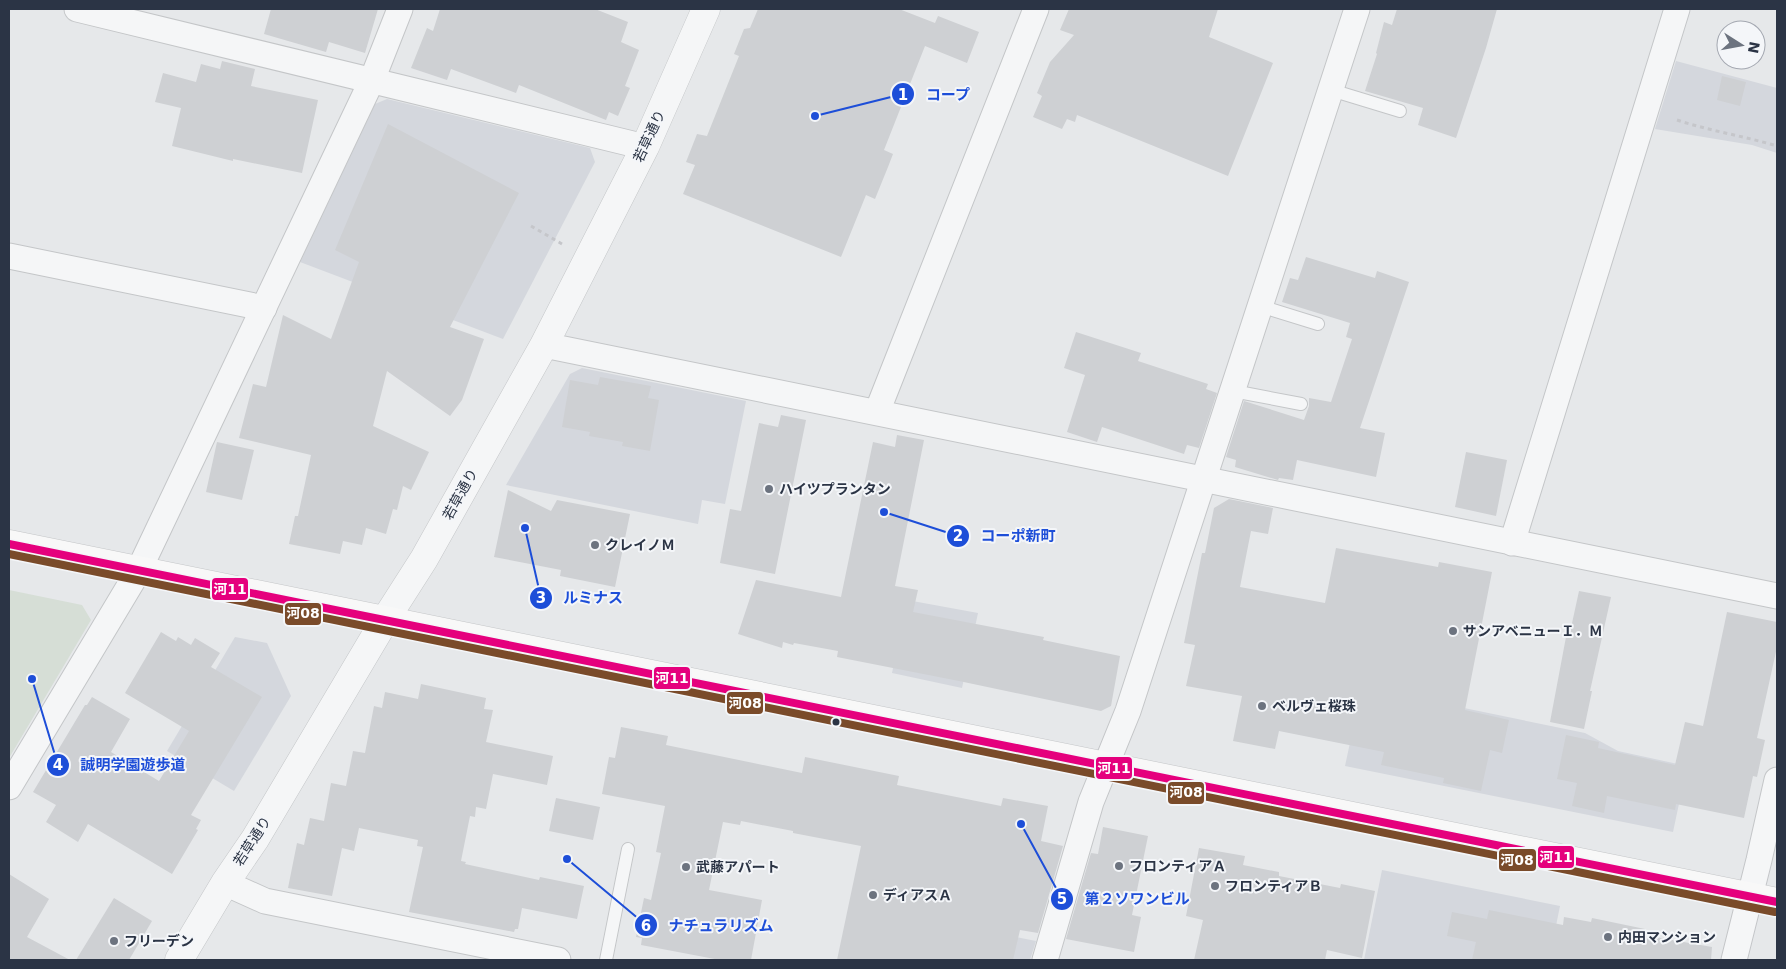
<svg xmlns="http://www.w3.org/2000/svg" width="1786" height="969" font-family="'DejaVu Sans','Noto Sans JP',sans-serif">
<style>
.built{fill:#d4d7dd}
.green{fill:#d6ded6}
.building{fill:#ced0d3}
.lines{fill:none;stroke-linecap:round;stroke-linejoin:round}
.service-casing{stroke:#c4c6c8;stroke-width:14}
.minor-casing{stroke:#c4c6c8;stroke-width:27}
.tertiary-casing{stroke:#c4c6c8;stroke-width:29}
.secondary-casing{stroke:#c4c6c8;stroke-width:29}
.path{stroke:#c5c6ca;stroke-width:3;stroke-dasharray:4 4;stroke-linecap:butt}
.service{stroke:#f5f6f7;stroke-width:12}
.minor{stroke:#f5f6f7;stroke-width:25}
.tertiary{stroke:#f5f6f7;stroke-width:28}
.secondary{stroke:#f8f8f8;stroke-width:28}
.bus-1-casing{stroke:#f4f6f9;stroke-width:11}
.bus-2-casing{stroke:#f4f6f9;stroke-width:11}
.bus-1{stroke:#e5007d;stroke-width:8}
.bus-2{stroke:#7a4b2a;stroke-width:8}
.poi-dot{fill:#6c737f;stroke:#f4f6f9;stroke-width:2}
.bus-dot{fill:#2b3445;stroke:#f4f6f9;stroke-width:2}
.labels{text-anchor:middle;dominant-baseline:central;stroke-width:4;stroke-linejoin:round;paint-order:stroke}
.street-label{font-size:14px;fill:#2b3445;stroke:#f4f6f9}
.poi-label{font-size:14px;font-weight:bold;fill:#2b3445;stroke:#f4f6f9;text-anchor:start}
.leader{fill:none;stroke:#1d4ed8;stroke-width:2}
.callout-dot{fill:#1d4ed8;stroke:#f4f6f9;stroke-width:2}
.mark-label{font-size:15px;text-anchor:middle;font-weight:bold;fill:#fff}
.callout-label{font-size:15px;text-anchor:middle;font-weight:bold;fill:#1d4ed8;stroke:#f4f6f9;stroke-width:4;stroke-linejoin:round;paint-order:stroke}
.line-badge{stroke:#f4f6f9;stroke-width:2}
.badge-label{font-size:14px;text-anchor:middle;font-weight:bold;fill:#fff}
</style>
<rect width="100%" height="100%" fill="#e6e8ea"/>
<g class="built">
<path d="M1676,61L1777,88V153L1752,145L1655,129Z"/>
<path d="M387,99L590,148L595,162L503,339L300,262L375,104Z"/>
<path d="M582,368L746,401L725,504L702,500L698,524L506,485L570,374Z"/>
<path d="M907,600L978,613L962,688L892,673Z"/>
<path d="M235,637L267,643L291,696L234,791L167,751Z"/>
<path d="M1362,687L1585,733L1618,751L1687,766L1673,832L1345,766Z"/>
<path d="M1382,870L1560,906L1549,960H1364Z"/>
<path d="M971,928L1036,941L1030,960H964Z"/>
</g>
<path class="green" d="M9,590L82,605L91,620L9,758Z"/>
<g class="building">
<path d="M271,9H378L365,53L329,42L326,52L264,34Z"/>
<path d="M440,9H595L628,22L621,42L639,50L625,86L630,88L618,116L609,112L606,120L519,85L516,93L451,69L447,80L411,68L427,28L433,31Z"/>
<path d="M758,9H899L935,23L938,16L979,32L967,63L925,46L884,150L893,154L888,167L875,199L866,195L841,257L683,194L695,165L686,162L697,134L707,136L739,56L734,54L744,29L750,28Z"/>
<path d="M1069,9H1218L1209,37L1273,63L1228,176L1077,115L1075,122L1067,119L1062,129L1033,117L1042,96L1037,93L1050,62L1074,35L1060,30Z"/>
<path d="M1397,9H1497L1486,48L1456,138L1418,125L1423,108L1365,91L1377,54L1376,53L1384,22L1392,25Z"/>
<path d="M222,61L255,69L251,86L318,100L302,173L233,159V161L172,146L181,108L155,102L163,73L196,82L201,64L220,69Z"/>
<path d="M1722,76L1746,82L1740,106L1717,100Z"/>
<path d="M388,124L519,193L450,327L484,339L462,400L450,416L387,371L373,426L429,452L411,490L403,486L397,510L393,509L386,534L366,528L362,545L343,541L340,554L289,544L295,516H298L311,455L239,438L253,384L266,387L283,315L331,339L359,262L335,250Z"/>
<path d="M1306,257L1375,278L1377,271L1409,282L1360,428L1385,433L1376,477L1297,460L1293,480L1279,478L1278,480L1235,467L1236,460L1226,457L1244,401L1304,420L1309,406V398L1331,402L1352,339L1346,337L1350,323L1282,302L1290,278L1298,280Z"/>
<path d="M1076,332L1141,353L1138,361L1208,384L1206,389L1217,393L1199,448L1187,445L1184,454L1102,427L1097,442L1067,432L1085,375L1064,368Z"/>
<path d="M600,377L651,386L648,398L659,400L650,451L622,446L623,442L589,436L590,432L562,427L570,380L598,385Z"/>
<path d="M781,415L806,420L775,574L720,563L730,509L741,511L759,423L778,427Z"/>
<path d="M897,435L924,440L895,586L918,590L913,612L1044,637L1043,640L1120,656L1111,706L1101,711L959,681L837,657L838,651L794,643L793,645L783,642L782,648L738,634L756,580L841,597L873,442L895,447Z"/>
<path d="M217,442L254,450L242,500L206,492Z"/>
<path d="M1466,452L1507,460L1496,516L1455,507Z"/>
<path d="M508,490L551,511L557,500L630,514L615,587L560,576L561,570L494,557Z"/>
<path d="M1229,499L1273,508L1268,534L1251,531L1240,587L1325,603L1336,548L1438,567L1439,562L1492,572L1465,710L1509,720L1502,753L1490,750L1481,791L1443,783L1444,778L1381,765L1384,752L1279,731L1275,749L1233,741L1242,696L1186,686L1195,645L1184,643L1202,553H1205L1214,508Z"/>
<path d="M1579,591L1611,597L1590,691H1592L1584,729L1550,722L1566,637H1569Z"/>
<path d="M1727,612L1777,622V647L1757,738L1765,740L1757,777L1753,776L1744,818L1676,804L1675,810L1607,796L1604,813L1572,806L1577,783L1557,779L1566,735L1599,742L1598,748L1675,765L1685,722L1703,726Z"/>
<path d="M161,632L176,641L178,637L191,645L195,638L220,653L211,667L262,697L191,815L201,820L196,829L198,830L172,874L88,824L78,842L46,822L56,805L33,792L85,705H87L92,697L130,719L111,752L159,781L189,731L125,693Z"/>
<path d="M421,684L486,698L484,709L493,710L486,742L553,756L547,785L493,774L486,809L476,807L475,817L470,816L461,861L466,862L465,864L539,880L540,877L584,886L577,919L522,908L518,929H515L514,932L409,912L423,847L417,846L418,840L359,828L354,851L342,848L332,896L288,888L297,843L304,845L310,818L324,821L331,783L346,786L353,751L365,753L374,706L382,708L385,692L418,699Z"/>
<path d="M621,727L668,736L666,745L802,773L805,757L899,776L897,785L1001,806L1003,798L1048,806L1041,841L1063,846L1038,933L1020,930L1013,960H837L861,846L793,833V831L741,821L740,825L723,822L709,890L762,900L751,960H720L641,945L642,938L636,937L644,898L651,900L661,853L656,852L665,806L602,794L609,757L615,758Z"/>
<path d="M556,798L600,807L593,840L549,831Z"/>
<path d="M1103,827L1148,836L1132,915L1141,917L1134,952L1066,939L1091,853L1098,854Z"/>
<path d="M1199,848L1245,856L1243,865L1279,872V876L1340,888L1341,884L1375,891L1362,958L1327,950L1325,960H1194L1203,920L1186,916Z"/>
<path d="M9,874L49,899L27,937L70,960H9Z"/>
<path d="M114,898L152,921L129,960H76Z"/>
<path d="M1489,910L1563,925L1564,917L1591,922L1592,918L1645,929L1644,935L1712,947L1711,960H1472L1476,942L1447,936L1452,912L1487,919Z"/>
</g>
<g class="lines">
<g class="service-casing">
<g id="service">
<path d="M1331,90L1400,111"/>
<path d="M1260,306L1318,324"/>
<path d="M1233,391L1301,404"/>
<path d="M606,960L628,849"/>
</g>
</g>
<g class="minor-casing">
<g id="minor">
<path d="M77,9L645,147"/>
<path d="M9,256L264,308"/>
<path d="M544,345L1777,596"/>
<path d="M877,412L1036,9"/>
<path d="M1512,543L1677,9"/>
<path d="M9,787L139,570L372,80L400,9"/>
<path d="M225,883L265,901L558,960"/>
<path d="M1045,960L1091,802L1128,711L1357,9"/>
<path d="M1734,960L1759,860L1777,780"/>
</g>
</g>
<g class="tertiary-casing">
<path id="tertiary" d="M179,960L225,883L255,839L385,620L424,559L544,345L645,147L706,9"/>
</g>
<g class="secondary-casing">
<path id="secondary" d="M9,544L1777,902"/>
</g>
<g class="path">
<path d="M1677,120C1710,131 1744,136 1777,146"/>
<path d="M531,226L562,244"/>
</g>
<use href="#service" class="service"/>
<use href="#minor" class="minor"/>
<use href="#tertiary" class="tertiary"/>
<use href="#secondary" class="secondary"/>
<g class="bus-1-casing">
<path id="bus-1" d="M9,544L1777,902"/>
</g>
<g class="bus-2-casing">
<path id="bus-2" d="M9,554L1775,912"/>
</g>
<use href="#bus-1" class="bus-1"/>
<use href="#bus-2" class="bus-2"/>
</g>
<g class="poi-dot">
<circle cx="769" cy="489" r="5"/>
<circle cx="595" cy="545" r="5"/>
<circle cx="1453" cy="631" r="5"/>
<circle cx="1262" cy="706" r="5"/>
<circle cx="1119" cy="866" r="5"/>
<circle cx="686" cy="867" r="5"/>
<circle cx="1215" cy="886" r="5"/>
<circle cx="873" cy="895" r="5"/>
<circle cx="1608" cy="937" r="5"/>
<circle cx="114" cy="941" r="5"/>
</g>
<circle class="bus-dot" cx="836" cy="722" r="4.5"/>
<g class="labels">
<g class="street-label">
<text transform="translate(649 136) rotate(-65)">若草通り</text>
<text transform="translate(460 494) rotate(-61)">若草通り</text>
<text transform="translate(252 841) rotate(-57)">若草通り</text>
</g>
<g class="poi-label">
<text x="779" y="489">ハイツプランタン</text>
<text x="605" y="545">クレイノＭ</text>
<text x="1463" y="631">サンアベニューＩ．Ｍ</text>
<text x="1272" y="706">ベルヴェ桜珠</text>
<text x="1129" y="866">フロンティアＡ</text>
<text x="696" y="867">武藤アパート</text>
<text x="1225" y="886">フロンティアＢ</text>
<text x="883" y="895">ディアスＡ</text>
<text x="1618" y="937">内田マンション</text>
<text x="124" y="941">フリーデン</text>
</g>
</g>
<path class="leader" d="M815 116L903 94M884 512L958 536M525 528L541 598M32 679L58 765M1021 824L1062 899M567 859L646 925"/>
<g class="callout-dot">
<circle cx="815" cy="116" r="5"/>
<circle cx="884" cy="512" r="5"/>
<circle cx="525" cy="528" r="5"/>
<circle cx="32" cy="679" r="5"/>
<circle cx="1021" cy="824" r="5"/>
<circle cx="567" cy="859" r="5"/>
<circle cx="903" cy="94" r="12"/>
<circle cx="958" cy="536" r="12"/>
<circle cx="541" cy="598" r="12"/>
<circle cx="58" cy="765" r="12"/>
<circle cx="1062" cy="899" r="12"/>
<circle cx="646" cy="925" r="12"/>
</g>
<g class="mark-label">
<text x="903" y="100">1</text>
<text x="958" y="541">2</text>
<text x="541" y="603">3</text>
<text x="58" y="770">4</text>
<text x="1062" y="904">5</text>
<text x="646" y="931">6</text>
</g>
<g class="callout-label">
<text x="948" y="100">コープ</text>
<text x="1018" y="541">コーポ新町</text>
<text x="593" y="603">ルミナス</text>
<text x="133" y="770">誠明学園遊歩道</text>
<text x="1137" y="904">第２ソワンビル</text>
<text x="721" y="931">ナチュラリズム</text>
</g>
<g class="line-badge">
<rect x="211" y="577" width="38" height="24" rx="5" fill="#e5007d"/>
<rect x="284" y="602" width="38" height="24" rx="5" fill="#7a4b2a"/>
<rect x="653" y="666" width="38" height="24" rx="5" fill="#e5007d"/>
<rect x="726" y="691" width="38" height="24" rx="5" fill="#7a4b2a"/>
<rect x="1095" y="756" width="38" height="24" rx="5" fill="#e5007d"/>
<rect x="1167" y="781" width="38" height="24" rx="5" fill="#7a4b2a"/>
<rect x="1537" y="845" width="38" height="24" rx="5" fill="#e5007d"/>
<rect x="1498" y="848" width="39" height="24" rx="5" fill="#7a4b2a"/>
</g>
<g class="badge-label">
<text x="230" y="594">河11</text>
<text x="303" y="618">河08</text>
<text x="672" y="683">河11</text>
<text x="745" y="708">河08</text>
<text x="1114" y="773">河11</text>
<text x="1186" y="797">河08</text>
<text x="1556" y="862">河11</text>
<text x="1517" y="865">河08</text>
</g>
<rect width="1786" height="969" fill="none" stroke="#2b3445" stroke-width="20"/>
<g transform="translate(1741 45) rotate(101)"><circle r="24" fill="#f4f6f9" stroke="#a4a8b1"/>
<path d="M0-4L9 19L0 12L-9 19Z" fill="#6c737f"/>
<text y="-8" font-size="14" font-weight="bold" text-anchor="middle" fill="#2b3445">N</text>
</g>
</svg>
